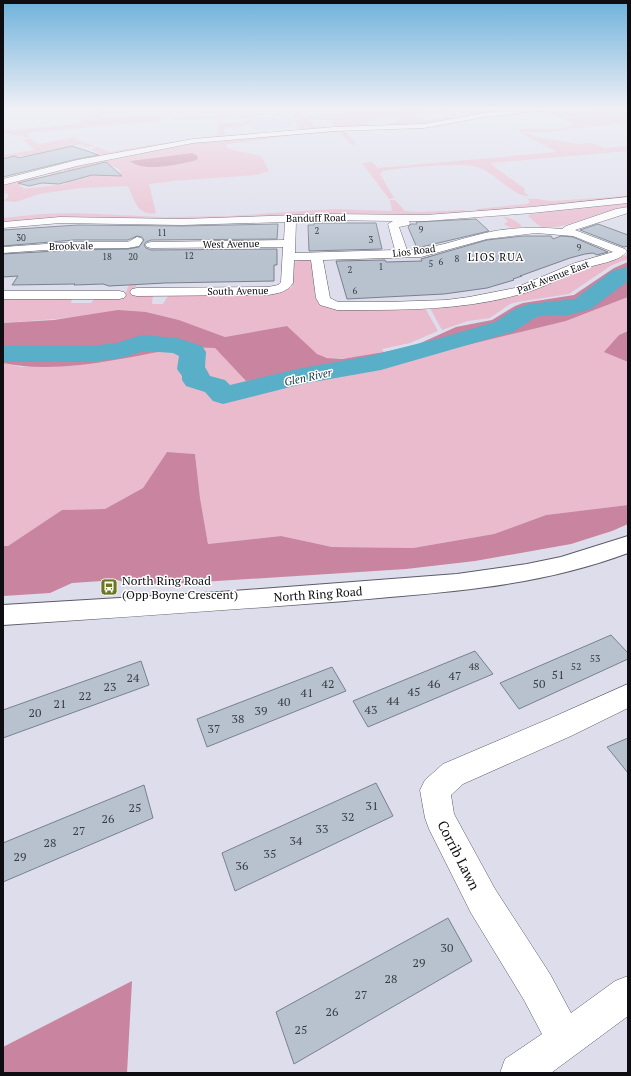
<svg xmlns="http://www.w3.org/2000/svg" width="631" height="1076" font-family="'PT Serif',serif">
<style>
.built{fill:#d0d0e6}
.green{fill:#eabbcc;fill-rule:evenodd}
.forest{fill:#c9849f}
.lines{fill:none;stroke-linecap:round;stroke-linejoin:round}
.river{fill:#58afc7;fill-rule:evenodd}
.building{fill:#b7c2ce;stroke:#78828e}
.minor-casing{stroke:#5c5b68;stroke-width:1}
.secondary-casing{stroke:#5c5b68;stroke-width:2}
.minor{fill:#fff;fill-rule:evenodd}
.secondary{fill:#fff;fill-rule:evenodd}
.labels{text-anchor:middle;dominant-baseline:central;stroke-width:3;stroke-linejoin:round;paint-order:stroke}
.far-number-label{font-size:9px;fill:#383a41}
.far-street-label{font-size:10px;fill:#0d0d12;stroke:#fff}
.number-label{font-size:10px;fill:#383a41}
.far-neighbourhood-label{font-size:11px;letter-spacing:1px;fill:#0d0d12;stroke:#fff}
.far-water-label{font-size:11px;font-style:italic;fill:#0e3742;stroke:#fff}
.poi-label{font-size:12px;fill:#0d0d12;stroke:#fff;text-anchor:start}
.street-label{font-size:12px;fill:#0d0d12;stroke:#fff}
.near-number-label{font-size:12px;fill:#383a41}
.near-street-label{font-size:14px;fill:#0d0d12;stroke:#fff}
</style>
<rect width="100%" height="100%" fill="#ddddec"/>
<path class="built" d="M291,114L293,126L258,130L252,129L251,126L253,115Z"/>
<g class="green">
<path d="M3,108H90L28,110L3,112Z"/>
<path d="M96,108H113L101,116L108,118L158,116L160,121L33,132L26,134L30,137C20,138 13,133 3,134V131L80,124Z"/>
<path d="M283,108H288L291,114L253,115L252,124H246L243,127L224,128L225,135H228L225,137L109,155H102L92,150L96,147L110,152L149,145L219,135L218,125L220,123H244L246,120L244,118L183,120H175V117L246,116L253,114L284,113Z"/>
<path d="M292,108H297L300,116L411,108H460L459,110L448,112L458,116L465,117H457L426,108L422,109L435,113L418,114L415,116L425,120L450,117L453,118L419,125L387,126L389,124L403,125L390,123L398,121C389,114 374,121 367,122L369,126L339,127L335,126L331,120L307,119V121H311L314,126H325L330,128L300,130L297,127Z"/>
<path d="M467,108H474L483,111L534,108L476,115L466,112L474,111Z"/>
<path d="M550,108L577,114L579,113L576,112L578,111L558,108H581L591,109L593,108H628V122L546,132H521L517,130C530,126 564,133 573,124C534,98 472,122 429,128C421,129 407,131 399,128Z"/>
<path d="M393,128L345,131L357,145H353L339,132L295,135L227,144L226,147C237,153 250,152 262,157L269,171L256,175L173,181L149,184L156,213C137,216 135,201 128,186L80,188L39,194L16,202L3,201L8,197V194L3,193V183L38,176L37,178L19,183L21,184L20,186L24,188L22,189L67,184L54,180L61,176L55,174H44L58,170L63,172H83L91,175L119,172L121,171C105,156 79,176 59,169L188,143L329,130ZM191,153L198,156L130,161Z"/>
<path d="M521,133H527L537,137L578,144L592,143L605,148L628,146V151L491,163L496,168L525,189L524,192L529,196C513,197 495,172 477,167C462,162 401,168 383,171L380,174L394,198L389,199L362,163L372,162L378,168L556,152L555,151Z"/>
<path d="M30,138L38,144L73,138L94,146L88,147L79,144L65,148L97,156L56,165L49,164L39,154L9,158L46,167L37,168L3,159V155L35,150L22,139Z"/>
<path d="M628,196V198C578,201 528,208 478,211L476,209L527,204L530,202L528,199C537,198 543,201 552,201Z"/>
<path d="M390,200H395L405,211L419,212L464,210L466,212L396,216L323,214L205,219H133L57,217L3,223V218L42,214L74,213L163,217L229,216L333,209L392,211Z"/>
<path d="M628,204V207C606,208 557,234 540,226C536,224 532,219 528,216L532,214L597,205Z"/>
<path d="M485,217C500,216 511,215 522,226C517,229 508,228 504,224L508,221L503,217Z"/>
<path d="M628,255V259L612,265L569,294L517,302L510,304L490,318L468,321L442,330L430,308L560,278L602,261Z"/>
<path d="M305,259L312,262L315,297L319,304L425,308L438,331L410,343L382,349L384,352C366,355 333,364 317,354C306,348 296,335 287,326L225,337L179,320L146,312L3,323V299L69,298L72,299L71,303H91L95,298L126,292L130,282H138L132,295H153L152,304H163L168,296L278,293L292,287L294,263L297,261Z"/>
<path d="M628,297V331L619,335L605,352L628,362V505L546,515L494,534L413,548L332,547L281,536L208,544L200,498L195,454L167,452L143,488L105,509L62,510L8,546H3V363L21,367L199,346L215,348L246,381L291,376H325L566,321Z"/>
</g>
<g class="forest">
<path d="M192,153L198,156L197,160C180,164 144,173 130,161Z"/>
<path d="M628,262V297L566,321L368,369L325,376H291L246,381L215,348L184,347C129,357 58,375 3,363V323L54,320L118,310L146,312L179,320L225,337L287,326L317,354L327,358L342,359L384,352L414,346L456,327L492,320L515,306L523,303L574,295L614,268Z"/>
<path d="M628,331V362L604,352L619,335Z"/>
<path d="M167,452L195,454L200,498L208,544L281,536L332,547L413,548L494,534L546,515L628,505V524L612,531L571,544L475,561L406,569L138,586L117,580L72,583L50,593L3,596V546H8L62,510L105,509L143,488Z"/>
<path d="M132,981L127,1073H3V1047Z"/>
</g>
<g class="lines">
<path class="river" d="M628,267V281L591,309L569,315L540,316L533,319L513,332L381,370L302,384L223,404L213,401L205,392L186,386L182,380V376L177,369L179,356L173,353L144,351L121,358L91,362H3V346H91L117,343L142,335L177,338L202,346L206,352L205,367L210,376L225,380L230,385L302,368L369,356L444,337L495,322L515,309L529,304L575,299L612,271Z"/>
</g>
<g class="building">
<path d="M72,146L99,155L77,159L3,177V159L14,156L19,158Z"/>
<path d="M106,162L122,176L92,175L59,184L42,183L29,186L18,183Z"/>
<path d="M476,219L489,231L417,248L408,227L411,224H417L416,222Z"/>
<path d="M314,223H376L382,249L309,251L308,225H314Z"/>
<path d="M278,224L277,239L151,240L146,242L144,245L146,248L151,250L277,249V265H274V281L165,283L109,286L103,284L74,285L75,284L12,285L18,276L3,277V254L74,250L128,249L139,247L144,240L142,237L137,236L128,240H74L3,246V230L78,225L182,226Z"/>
<path d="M598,224L628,235V246L624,247L580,230Z"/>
<path d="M523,236H551L553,239L561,236L573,237L608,252L597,255L593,253L585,254L570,258L520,276H522L513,279L514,280L487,288L444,294L347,299L336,261L385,260L386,262L422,261L421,259L487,240Z"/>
<path d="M611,635L628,653V659L519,709L500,683Z"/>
<path d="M475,651L493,674L368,727L353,701Z"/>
<path d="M141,661L149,685L3,738V710Z"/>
<path d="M332,667L346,691L207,747L197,719Z"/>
<path d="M628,738V773L607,747Z"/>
<path d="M376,783L393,816L235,891L222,853Z"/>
<path d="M144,785L153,818L3,882V843Z"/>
<path d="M448,918L472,961L294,1064L276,1012Z"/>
</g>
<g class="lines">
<g class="minor-casing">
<g id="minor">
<path d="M529,108H548L544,110L484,117L424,128L335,131L193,143L77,166L3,185V179L77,160L193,139L335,127L424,124L484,113Z"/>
<path d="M628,197V203L532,213L426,221H409L410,223L409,225L399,227L407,250C433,249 459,239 485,233C510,227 537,227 562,229L566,226L616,209L628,207V213L575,230L625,249L627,251C620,262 595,264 583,269C562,277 543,288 521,294C461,311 399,310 337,310L320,305L316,298L311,260H294L293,283C287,292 279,293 268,295L137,296L132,295L130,292L132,289L137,288L268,287L278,285L281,282L283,247L151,248L147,247L145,245L147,243L151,242L284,240L285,222L182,225L60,223L3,228V222L60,217L182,219L327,214L426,215L532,207ZM327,220L393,221L388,224L395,250L295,253L296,221ZM536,233L573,236L613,252L575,263L515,288L469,297L446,300L387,302H338L330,298L323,260L421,257L487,239Z"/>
<path d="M137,237L141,238L143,240L139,246L128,248H74L3,253V247L74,242H128Z"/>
<path d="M3,291H119L124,292L126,295L124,298L119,299H3Z"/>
<path d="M628,684V708L571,736L463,784L451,795L454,814L495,889L550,974L571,1013L615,981L628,976V1016L551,1073H500L505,1059L542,1034L524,1000L471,913L429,829L425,818L420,790L425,780L443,764L551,718Z"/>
</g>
</g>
<g class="secondary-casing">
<path id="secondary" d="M628,536V553C534,588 443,592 345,601C231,610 117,618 3,625V605L220,592L457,574L527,564L561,557Z"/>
</g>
<use href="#minor" class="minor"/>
<use href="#secondary" class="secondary"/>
</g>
<linearGradient id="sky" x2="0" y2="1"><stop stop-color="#6eb2db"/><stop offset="0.42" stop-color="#f0f0f6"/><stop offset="1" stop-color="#f0f0f6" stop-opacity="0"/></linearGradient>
<rect width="631" height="258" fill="url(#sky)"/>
<defs>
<g id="bus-square" transform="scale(0.9)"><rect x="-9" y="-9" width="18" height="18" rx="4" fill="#6c7620" stroke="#fff"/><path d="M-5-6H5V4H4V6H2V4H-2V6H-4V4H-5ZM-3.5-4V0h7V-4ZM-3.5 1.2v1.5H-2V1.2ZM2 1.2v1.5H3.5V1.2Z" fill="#fff"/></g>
</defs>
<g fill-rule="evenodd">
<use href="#bus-square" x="109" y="587"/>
</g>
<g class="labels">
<g class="far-number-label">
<text x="421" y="230">9</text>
<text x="317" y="231">2</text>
<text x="162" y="233">11</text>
<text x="21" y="238">30</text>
<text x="371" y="240">3</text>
<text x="579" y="248">9</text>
<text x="189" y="256">12</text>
<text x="107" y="257">18</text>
<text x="133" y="257">20</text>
<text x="457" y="259">8</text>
<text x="441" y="262">6</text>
<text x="431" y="264">5</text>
<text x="381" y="267">1</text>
<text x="350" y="270">2</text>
<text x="355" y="291">6</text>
</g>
<g class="far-street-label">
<text transform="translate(316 218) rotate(-1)">Banduff Road</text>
<text transform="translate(231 244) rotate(-1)">West Avenue</text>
<text transform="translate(71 246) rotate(-1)">Brookvale</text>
<text transform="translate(414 251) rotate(-7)">Lios Road</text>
<text transform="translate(553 277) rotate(-21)">Park Avenue East</text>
<text transform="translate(238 291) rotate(-1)">South Avenue</text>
</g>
<g class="number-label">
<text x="595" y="658">53</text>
<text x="474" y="666">48</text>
<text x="576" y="666">52</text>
</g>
<g class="far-neighbourhood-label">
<text x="496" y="257">LIOS RUA</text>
</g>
<g class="far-water-label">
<text transform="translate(308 377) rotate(-12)">Glen River</text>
</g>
<g class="poi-label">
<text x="122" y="580">North Ring Road<tspan x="122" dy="14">(Opp Boyne Crescent)</tspan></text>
</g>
<g class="street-label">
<text transform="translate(318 594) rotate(-4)">North Ring Road</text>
</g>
<g class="near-number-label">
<text x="558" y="674">51</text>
<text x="455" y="675">47</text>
<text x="133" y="677">24</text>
<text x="328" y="683">42</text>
<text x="434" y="683">46</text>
<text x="539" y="683">50</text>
<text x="110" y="686">23</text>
<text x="414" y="691">45</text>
<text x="307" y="692">41</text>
<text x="85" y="695">22</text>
<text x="393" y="700">44</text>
<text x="284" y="701">40</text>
<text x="60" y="703">21</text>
<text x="371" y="709">43</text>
<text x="261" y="710">39</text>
<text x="35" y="712">20</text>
<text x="238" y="718">38</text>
<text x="214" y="728">37</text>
<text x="372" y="805">31</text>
<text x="135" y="807">25</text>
<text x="348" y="816">32</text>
<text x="108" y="818">26</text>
<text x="322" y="828">33</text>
<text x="79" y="830">27</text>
<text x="296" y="840">34</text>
<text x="50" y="842">28</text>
<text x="270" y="853">35</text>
<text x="20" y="856">29</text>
<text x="242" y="865">36</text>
<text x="447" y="947">30</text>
<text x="419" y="962">29</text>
<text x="391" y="978">28</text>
<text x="361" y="994">27</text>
<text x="332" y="1011">26</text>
<text x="301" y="1029">25</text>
</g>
<g class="near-street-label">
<text transform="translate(459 855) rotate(63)">Corrib Lawn</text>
</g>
</g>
<rect width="631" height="1076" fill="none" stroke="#0d0d12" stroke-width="8"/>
</svg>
